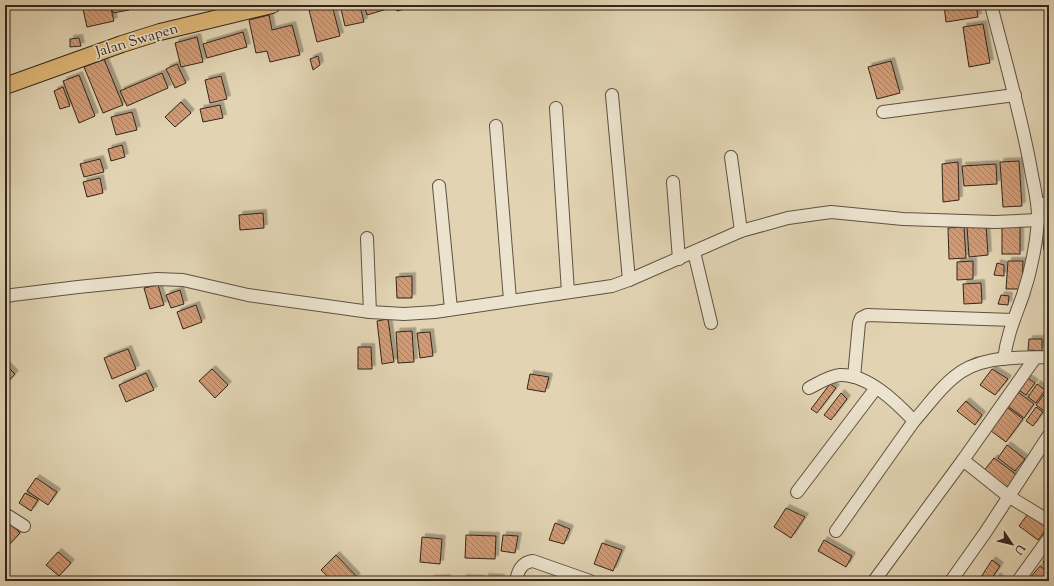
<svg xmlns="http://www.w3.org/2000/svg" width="1054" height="586" font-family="'Sorts Mill Goudy',serif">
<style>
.building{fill:url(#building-back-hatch);stroke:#32261a;filter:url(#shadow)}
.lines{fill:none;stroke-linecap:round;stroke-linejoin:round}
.minor-casing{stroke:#5e5240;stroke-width:14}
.major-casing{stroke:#32261a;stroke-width:18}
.minor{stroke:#ece3ce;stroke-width:12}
.major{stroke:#e1ba7a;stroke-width:16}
.labels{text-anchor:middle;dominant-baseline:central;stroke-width:3;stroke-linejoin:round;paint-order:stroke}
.street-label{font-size:15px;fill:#32261a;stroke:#ece3ce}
</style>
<defs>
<pattern id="building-back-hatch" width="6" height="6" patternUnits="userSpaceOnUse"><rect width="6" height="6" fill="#d29b74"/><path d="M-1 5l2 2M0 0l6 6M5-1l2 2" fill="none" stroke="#ab7e5e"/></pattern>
<filter id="shadow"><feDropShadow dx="3.5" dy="-3.5" stdDeviation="0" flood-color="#0004"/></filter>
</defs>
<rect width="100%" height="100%" fill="#e2d4b3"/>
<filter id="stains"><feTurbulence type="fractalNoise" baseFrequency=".005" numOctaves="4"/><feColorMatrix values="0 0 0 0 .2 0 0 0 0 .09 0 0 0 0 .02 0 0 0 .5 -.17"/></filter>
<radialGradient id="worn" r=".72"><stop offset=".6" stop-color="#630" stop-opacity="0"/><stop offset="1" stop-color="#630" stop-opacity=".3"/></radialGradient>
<g class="building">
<path d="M100,5H110L114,21L87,27L83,9Z"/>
<path d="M112,5H128L129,10L113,13Z"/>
<path d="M326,5H332L340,36L317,42L309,10Z"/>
<path d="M340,5H360L364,22L345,26Z"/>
<path d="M364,5H386L387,9L367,15Z"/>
<path d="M395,5H412L413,7L397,11Z"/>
<path d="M944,5H976L978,17L946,22Z"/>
<path d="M269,15L272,30L292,25L300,55L270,62L267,51L256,53L249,20Z"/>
<path d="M983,24L990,63L969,67L963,27Z"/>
<path d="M243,32L247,47L207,58L203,44Z"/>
<path d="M197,37L203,62L181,67L175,43Z"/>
<path d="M79,38L81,46L70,47V39Z"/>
<path d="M318,56L320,65L313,70L310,59Z"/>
<path d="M104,59L123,105L103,113L84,67Z"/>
<path d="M891,61L900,93L877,99L868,67Z"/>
<path d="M177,64L186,83L175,88L166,69Z"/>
<path d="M162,73L168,88L127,106L120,91Z"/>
<path d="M79,75L95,116L79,123L63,81Z"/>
<path d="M221,76L227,99L210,103L205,80Z"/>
<path d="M63,87L70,106L60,109L54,91Z"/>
<path d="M181,102L191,113L175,127L165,117Z"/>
<path d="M220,105L223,118L203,122L200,109Z"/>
<path d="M132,112L137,130L116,135L111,117Z"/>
<path d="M122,145L125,157L111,161L108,149Z"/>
<path d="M100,159L104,172L84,177L80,164Z"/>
<path d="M1019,161L1022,206L1003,207L1000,162Z"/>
<path d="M958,162L959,200L943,202L942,164Z"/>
<path d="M996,164L997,184L964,186L962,166Z"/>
<path d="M100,178L103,193L87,197L83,182Z"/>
<path d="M263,213L264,228L240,230L239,215Z"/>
<path d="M986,224L988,255L969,257L967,226Z"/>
<path d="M964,227L966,258L949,259L948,228Z"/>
<rect x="1002" y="227" width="18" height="27"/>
<path d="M1049,230V250H1044L1042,231Z"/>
<path d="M973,261V279L957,280V262Z"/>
<path d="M1008,261H1023L1022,289H1006Z"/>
<path d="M997,263L1004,265V276L994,275Z"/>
<path d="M412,276V298H397L396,277Z"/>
<path d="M981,283L982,303L964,304L963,284Z"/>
<path d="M158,285L164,305L150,309L144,288Z"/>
<path d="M180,290L184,304L171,308L166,295Z"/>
<path d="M1001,295L1009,296L1008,305L998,304Z"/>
<path d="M196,305L202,322L183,329L177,312Z"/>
<path d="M1049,318V344L1044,343Z"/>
<path d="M388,319L394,362L382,364L377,321Z"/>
<path d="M412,331L414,362L398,363L396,332Z"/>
<path d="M430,332L433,356L420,358L417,333Z"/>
<path d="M1029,339H1042V351L1028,350Z"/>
<path d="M358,347H371L372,369H358Z"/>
<path d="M128,349L136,369L112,379L104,358Z"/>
<path d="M5,364L15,374L5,385Z"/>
<path d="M212,369L228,385L215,398L199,381Z"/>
<path d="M992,369L1008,379L995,395L980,385Z"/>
<path d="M146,373L154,390L126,402L119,385Z"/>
<path d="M530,374L549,377L545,392L527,389Z"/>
<path d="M1026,377L1035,383L1026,395L1017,389Z"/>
<path d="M830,384L836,388L817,413L811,409Z"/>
<path d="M1037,384L1045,390L1036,403L1028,397Z"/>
<path d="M1015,390L1034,404L1024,418L1005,404Z"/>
<path d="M841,393L847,399L831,420L824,415Z"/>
<path d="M1045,393L1049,396V414L1036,405Z"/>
<path d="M966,401L982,415L975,425L957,411Z"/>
<path d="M1004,405L1023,419L1006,442L987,428Z"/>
<path d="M1036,407L1043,412L1033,426L1026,421Z"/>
<path d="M1007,445L1025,459L1015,471L998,458Z"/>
<path d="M994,458L1017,475L1006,489L983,472Z"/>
<path d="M36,478L57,492L48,505L27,491Z"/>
<path d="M25,493L38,500L31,511L19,503Z"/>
<path d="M786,508L805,517L791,538L774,527Z"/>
<path d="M1030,511L1049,526L1038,540L1019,526Z"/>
<path d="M5,519L20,533L5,549Z"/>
<path d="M555,523L570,529L564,544L549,540Z"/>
<path d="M466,535L496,536L495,559L465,558Z"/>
<path d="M503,535L518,536L515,553L501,551Z"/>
<path d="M422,537L442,539L440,564L420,562Z"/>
<path d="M824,540L852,556L846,567L818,551Z"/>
<path d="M602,543L622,550L613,571L594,564Z"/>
<path d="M58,552L71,563L59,576L46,565Z"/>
<path d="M1049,554V567L1043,562Z"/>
<path d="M336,555L357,577L353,581H332L321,570Z"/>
<path d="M992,560L1000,566L990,581H986L981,577Z"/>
<path d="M1040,566L1049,573V578L1047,581H1031L1029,579Z"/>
<path d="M997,576L1002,581H994Z"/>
<path d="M485,577L501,578V581H485Z"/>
<path d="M447,578V581H430V579Z"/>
<path d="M463,578L482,579V581H463Z"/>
</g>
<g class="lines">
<g class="minor-casing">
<g id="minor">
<path d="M991,5C1005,60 1021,114 1031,170C1034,187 1039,204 1038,221C1036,246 1031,271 1023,295C1015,317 1007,335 1004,359"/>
<path d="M612,95L629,280"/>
<path d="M556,108L568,292"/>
<path d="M883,112L1015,95"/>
<path d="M496,126L510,300"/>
<path d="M731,157L741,231"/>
<path d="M673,182L679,259"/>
<path d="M439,186L451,309"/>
<path d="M1038,206L1049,202"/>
<path d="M367,238L370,312"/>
<path d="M694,252L711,323"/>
<path d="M5,297L12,295L78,287L157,279L183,280L248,295L370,312L404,314L435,312L612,286L629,280L741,231L788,218L831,212L903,219L995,222L1038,220"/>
<path d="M1035,358L963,460L1008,496L1049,521"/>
<path d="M854,377L859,323L861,318L867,315L1013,320"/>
<path d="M809,388C819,383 829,376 840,375C868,374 897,403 914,421C927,407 938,390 953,378C978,355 1017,358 1049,357"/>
<path d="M797,492L876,388"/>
<path d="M5,514L24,526"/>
<path d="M836,531L914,421"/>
<path d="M516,581C518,570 522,562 533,561L590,581"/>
<path d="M874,581L963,460"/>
<path d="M951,581L985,533L1049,435"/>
<path d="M1018,581L1049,538"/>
</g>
</g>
<g class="major-casing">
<path id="major" d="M5,86L122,44L160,32L272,5"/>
</g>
<use href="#minor" class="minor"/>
<use href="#major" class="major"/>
</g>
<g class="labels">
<g class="street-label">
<text transform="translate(137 41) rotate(-17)">Jalan Swapen</text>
</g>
</g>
<rect width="1054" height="586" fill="none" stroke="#e2d4b3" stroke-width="20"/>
<rect x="6" y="6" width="1042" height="574" fill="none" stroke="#32261a" stroke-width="2"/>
<rect x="10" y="10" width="1034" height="566" fill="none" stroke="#32261a"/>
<g transform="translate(1012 544) rotate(125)" stroke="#ece3ce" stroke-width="3" paint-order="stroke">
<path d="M0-3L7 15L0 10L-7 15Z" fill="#32261a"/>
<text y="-6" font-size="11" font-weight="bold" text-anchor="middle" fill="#32261a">U</text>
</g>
<rect width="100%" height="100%" filter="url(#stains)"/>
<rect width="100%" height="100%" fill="url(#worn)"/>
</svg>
